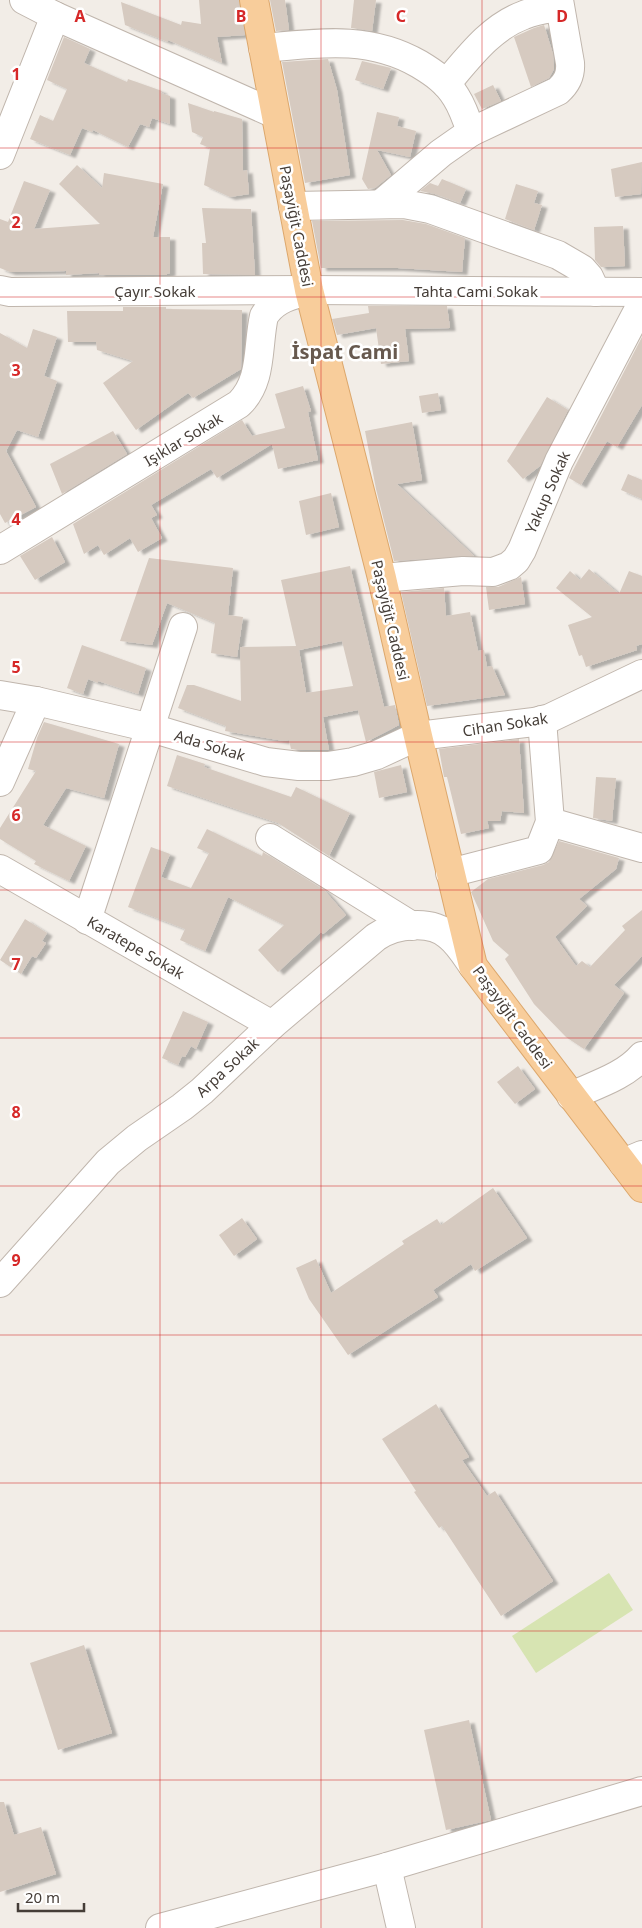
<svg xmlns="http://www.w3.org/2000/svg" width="642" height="1928" font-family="'Noto Sans',sans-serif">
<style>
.park{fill:#d7e4b2}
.building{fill:#d6cac0;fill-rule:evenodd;filter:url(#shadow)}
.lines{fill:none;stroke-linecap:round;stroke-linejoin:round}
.minor-casing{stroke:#c0b6ad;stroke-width:30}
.major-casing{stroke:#dca76c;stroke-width:30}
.minor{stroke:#fff;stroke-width:28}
.major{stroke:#f8cd9b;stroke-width:28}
.grid{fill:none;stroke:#d62828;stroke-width:1;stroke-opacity:0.55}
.labels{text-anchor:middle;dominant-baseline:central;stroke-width:5;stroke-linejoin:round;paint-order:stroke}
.street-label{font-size:15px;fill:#453d37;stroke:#fff}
.district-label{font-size:20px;font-weight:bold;fill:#67594e;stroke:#fff}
.grid-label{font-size:16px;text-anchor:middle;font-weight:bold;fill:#d62828;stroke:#fff;stroke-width:5;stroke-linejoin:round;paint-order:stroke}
</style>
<defs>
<filter id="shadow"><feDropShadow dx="5.5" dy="3" stdDeviation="1" flood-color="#0004"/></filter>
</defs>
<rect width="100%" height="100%" fill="#f2ede7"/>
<path class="park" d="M609,1573L633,1610L536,1673L512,1636Z"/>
<g class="building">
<path d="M199,0H239L245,35L217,37L222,63L168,40V42L125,25L121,2L181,25L182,21L201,24Z"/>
<path d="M270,0H285L289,30L276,31Z"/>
<path d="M354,0H376L372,31L351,28Z"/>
<path d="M544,25L553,54L554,69L549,78L531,87L514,37L534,28Z"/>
<path d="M64,37L90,49L84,63L127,82L128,79L162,91L161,93L170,96V124L152,118L149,127L140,124L128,147L93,130L92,132L82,128L70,155L30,139L40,115L53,121L67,89L47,80Z"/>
<path d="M328,59L337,90L350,175L305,183L282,62Z"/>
<path d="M362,61L391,68L383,89L355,80Z"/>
<path d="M493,85L501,101L482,109L474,94Z"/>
<path d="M188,103L214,112V111L242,119L243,171L247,170L249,194L230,197L204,185L210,148L200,144L203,137L192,132Z"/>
<path d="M377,112L399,117L397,126L416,131L410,157L377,150L391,175L375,188L368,189L362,179Z"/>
<path d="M642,162L641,194L615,197L611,169Z"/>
<path d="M77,165L102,188L104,173L163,184L153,237H170V273L167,274V275H99V273L66,275V271L10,272L0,268V219L8,222L24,181L50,190L34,229L100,224L59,184Z"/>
<path d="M442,179L466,189L460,203L435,194L420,191L430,183L438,186Z"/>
<path d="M516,184L538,191L534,203L542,205L534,230L505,219Z"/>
<path d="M202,208L251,209L255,275L203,274L202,243H206Z"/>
<path d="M403,220L426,224L465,238L462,272L398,268H321L312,221Z"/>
<path d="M623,226L625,266L601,267L595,260L594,227Z"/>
<path d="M368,306H447L450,328L405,329L409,361L381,364L376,328L337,335L332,319L369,313Z"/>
<path d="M123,307H166V309L242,310L241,369L193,398L188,393L136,430L103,383L133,361L97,350L96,342H68L67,311H123Z"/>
<path d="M33,329L57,337L44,376L57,381L38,437L17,430L6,451L36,507L5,523L0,514V333L27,348Z"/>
<path d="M642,337V405L617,447L607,441L581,485L569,478Z"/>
<path d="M303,386L311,411L308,412L318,460L278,469L272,444L217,478L211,469L151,505L157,515L151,518L162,538L138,552L130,538L104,555L98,545L84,554L73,524L242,420L252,436L285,428L275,394Z"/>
<path d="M438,393L441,410L422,413L419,396Z"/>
<path d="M547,397L568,410L540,466L523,479L507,461Z"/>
<path d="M412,422L422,480L397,484L474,556L394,561L376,489L365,431Z"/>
<path d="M113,431L127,454L62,494L50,464Z"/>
<path d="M628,474L642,480V499L621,490Z"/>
<path d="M331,493L339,527L306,535L299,501Z"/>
<path d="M52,537L65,562L35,580L20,556Z"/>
<path d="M149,558L233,568L228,615L243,617L237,657L211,653L215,623L167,603L152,645L120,641Z"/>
<path d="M350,566L384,707L395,705L399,725L366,742L358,710L323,717L329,750H300L291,749L289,740L284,741L225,731L226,726L178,708L187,685H194L241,701L240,647L296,646L281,580ZM342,641L353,686L306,693L299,650Z"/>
<path d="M589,569L619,594L629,571L642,576V644L636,646L637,650L586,667L582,655L579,656L568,625L592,617L556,588L570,571L580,580Z"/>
<path d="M521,577L525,604L489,610L486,587H498Z"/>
<path d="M444,588L446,616L470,612L478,651L484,650L487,667L492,666L505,695L427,706L401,592Z"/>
<path d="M82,645L146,668L138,694L98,681V683L88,679L83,694L67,688Z"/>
<path d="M44,722L119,744L104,798L66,788L43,825L86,846L69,881L34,864L36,861L0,839V828L36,771L28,769L37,738Z"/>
<path d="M519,739L524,813L502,811L500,821H487L489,828L461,834L447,777H444L439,749Z"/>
<path d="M177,755L205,764L204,767L291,797L296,787L350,813L329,856L278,823L167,786Z"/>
<path d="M401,765L407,792L379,798L374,772Z"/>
<path d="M596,777L616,778L612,821L593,818Z"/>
<path d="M207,829L262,856L263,852L324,890L346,915L323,934L321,932L278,972L258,950L284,925L228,897L205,951L180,940L185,929L128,907L151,847L170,854L161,877L191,888L209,853L197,848Z"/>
<path d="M559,841L619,858L616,869L579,899L587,906L555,937L576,966L582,961L590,967L625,930L622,926L642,910V956L614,985L624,993L584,1049L566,1037L534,1004L505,959L509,955L493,941L471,892L488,879L543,865L549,862Z"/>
<path d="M25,919L47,933L42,941L46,943L36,958L32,956L21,974L0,960Z"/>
<path d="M183,1011L208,1022L196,1049L191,1046L185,1057L182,1056L178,1065L162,1058Z"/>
<path d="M518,1066L535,1089L515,1104L497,1082Z"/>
<path d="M493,1188L527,1238L475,1271L471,1264L433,1290L438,1297L348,1355L309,1299L296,1268L316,1259L331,1293L404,1244L402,1241L437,1219L441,1225Z"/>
<path d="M242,1218L257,1239L234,1256L219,1235Z"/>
<path d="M436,1404L469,1457L462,1460L487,1496L495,1491L553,1581L501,1616L442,1526L439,1528L414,1492L416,1491L382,1439Z"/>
<path d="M84,1645L112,1733L58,1750L30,1663Z"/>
<path d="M469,1720L491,1820L446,1830L424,1730Z"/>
<path d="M0,1802H4L14,1835L41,1827L56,1874L0,1892Z"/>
</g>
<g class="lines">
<g class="minor-casing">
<g id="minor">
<path d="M24,0L55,16L275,114"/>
<path d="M263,48C318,43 369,35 419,64C434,73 447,82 456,97C463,108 467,120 471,132"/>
<path d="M446,84C469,57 491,27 524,15C535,10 547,9 559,7"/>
<path d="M0,155L55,16"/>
<path d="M381,204L441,153L471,132L558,91C567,83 571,75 570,63L559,0"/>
<path d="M293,206L404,204L430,209L558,255L582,269L589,277L596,292"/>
<path d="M0,290L10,292L309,290L642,292"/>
<path d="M0,550L239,404C263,381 257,347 264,316C273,302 285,297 301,293"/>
<path d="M382,578L463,571L493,572L509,566L516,560L522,550L559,461L642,303"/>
<path d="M0,695L36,701L151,728L266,762L299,766H328L353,762L377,755L418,736L534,722L550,718L642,674"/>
<path d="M0,782L36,701"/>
<path d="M550,822L642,848"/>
<path d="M270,838L412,926"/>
<path d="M0,869L272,1025"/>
<path d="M450,873L539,850L550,822L542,720"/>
<path d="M87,920L183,627"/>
<path d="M571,1096C595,1085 625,1076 642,1056"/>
<path d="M623,1163L642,1155"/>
<path d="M0,1283L108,1162L137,1138L182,1107L202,1091L272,1025L376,937C395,924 431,919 449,936C459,944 466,956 473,966"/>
<path d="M387,1867L401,1928"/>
<path d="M160,1928L387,1867L642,1791"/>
</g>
</g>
<g class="major-casing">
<path id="major" d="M254,0L309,290L382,578L418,736L473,966L642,1188"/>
</g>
<use href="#minor" class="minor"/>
<use href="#major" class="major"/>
</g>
<path class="grid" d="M160,0V1928M321,0V1928M482,0V1928M0,148H642M0,297H642M0,445H642M0,593H642M0,742H642M0,890H642M0,1038H642M0,1186H642M0,1335H642M0,1483H642M0,1631H642M0,1780H642"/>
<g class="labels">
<g class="street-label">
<text transform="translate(297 226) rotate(79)">Paşayiğit Caddesi</text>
<text x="155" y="291">Çayır Sokak</text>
<text x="476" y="291">Tahta Cami Sokak</text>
<text transform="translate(183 439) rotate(-31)">Işıklar Sokak</text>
<text transform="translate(547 492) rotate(-66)">Yakup Sokak</text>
<text transform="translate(391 620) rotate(77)">Paşayiğit Caddesi</text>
<text transform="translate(505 724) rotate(-9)">Cihan Sokak</text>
<text transform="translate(210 745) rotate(17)">Ada Sokak</text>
<text transform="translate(136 947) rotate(30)">Karatepe Sokak</text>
<text transform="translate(513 1017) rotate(54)">Paşayiğit Caddesi</text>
<text transform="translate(227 1067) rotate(-43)">Arpa Sokak</text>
</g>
<g class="district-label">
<text x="345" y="351">İspat Cami</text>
</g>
</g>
<g class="grid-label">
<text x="80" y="22">A</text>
<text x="241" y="22">B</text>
<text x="401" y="22">C</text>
<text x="562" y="22">D</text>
<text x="16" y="80">1</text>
<text x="16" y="228">2</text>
<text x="16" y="376">3</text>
<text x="16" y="525">4</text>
<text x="16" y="673">5</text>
<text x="16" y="821">6</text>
<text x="16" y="970">7</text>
<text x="16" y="1118">8</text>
<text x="16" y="1266">9</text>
</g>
<path d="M18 1903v8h66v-8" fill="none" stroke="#453d37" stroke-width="2.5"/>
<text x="25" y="1903" font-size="15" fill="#453d37" stroke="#ffffff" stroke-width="4" paint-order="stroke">20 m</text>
</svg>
